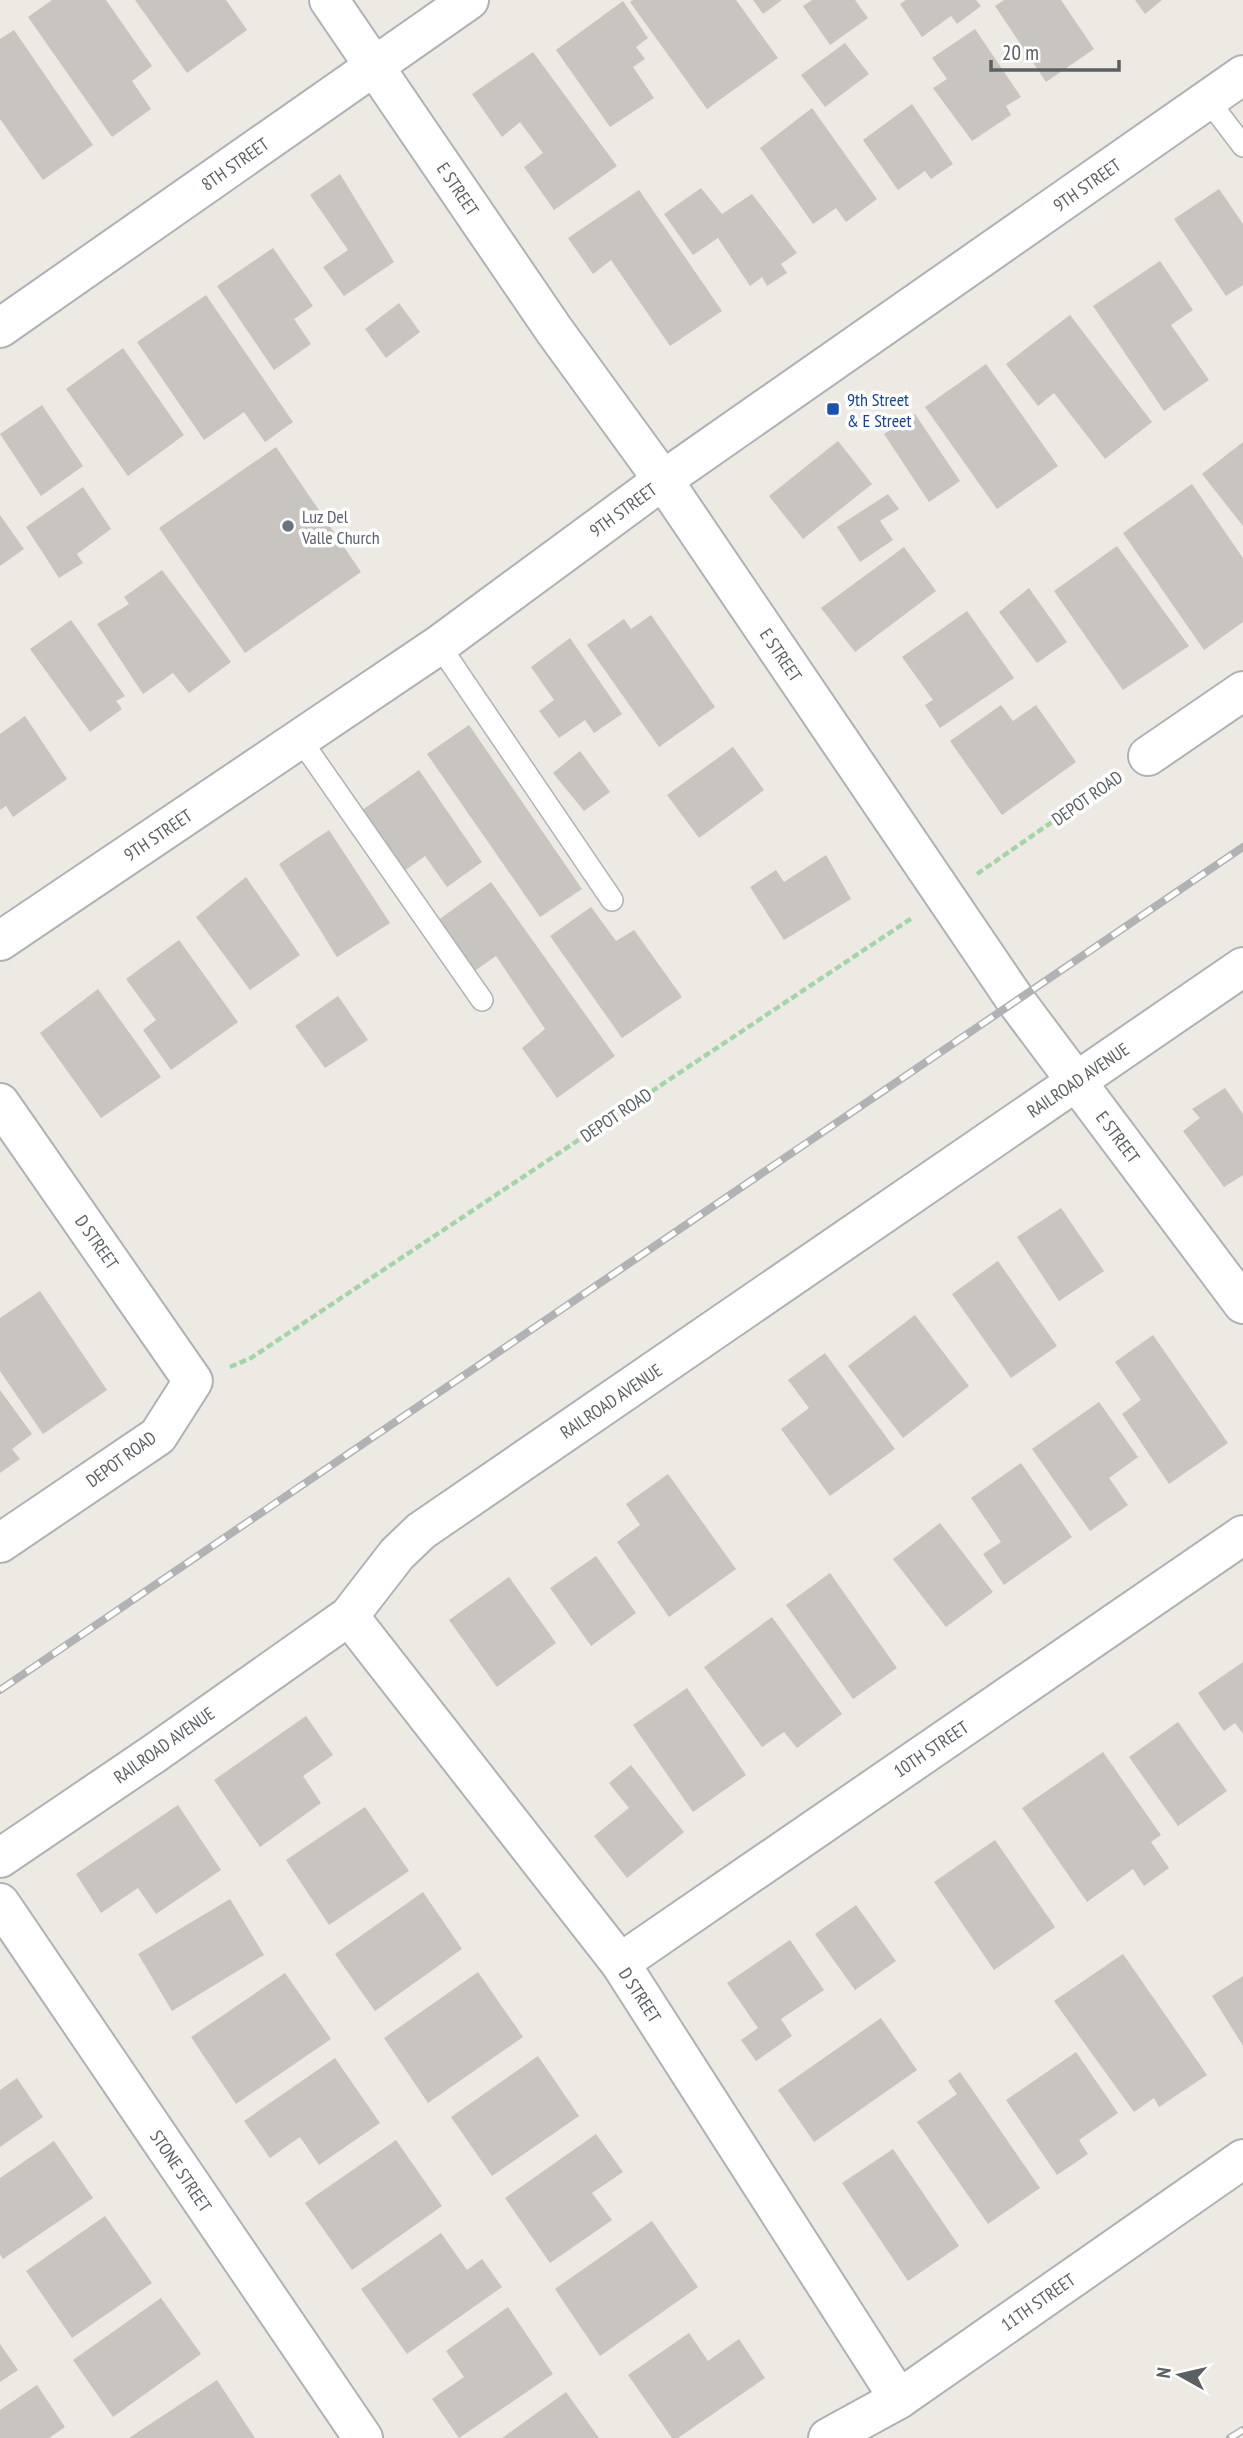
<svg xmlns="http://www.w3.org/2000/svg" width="1243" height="2438" font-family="'PT Sans Narrow',sans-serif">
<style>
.building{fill:#c8c4c0}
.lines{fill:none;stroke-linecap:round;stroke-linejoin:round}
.service-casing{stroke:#aeb2b5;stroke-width:24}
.minor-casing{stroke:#aeb2b5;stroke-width:42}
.tertiary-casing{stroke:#aeb2b5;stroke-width:42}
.path{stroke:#a3d6a6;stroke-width:4.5;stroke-dasharray:7 3.5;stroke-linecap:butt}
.service{stroke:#fff;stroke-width:21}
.minor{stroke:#fff;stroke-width:38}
.tertiary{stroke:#fff;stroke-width:38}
.rail-casing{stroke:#b1b2b3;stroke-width:8}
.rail{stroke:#fff;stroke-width:5;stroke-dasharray:16;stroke-linecap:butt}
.transit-dot{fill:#1a4fb4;stroke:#fff;stroke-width:2.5}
.worship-dot{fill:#6b7280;stroke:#fff;stroke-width:2.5}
.labels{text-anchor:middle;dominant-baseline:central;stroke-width:7;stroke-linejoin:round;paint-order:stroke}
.street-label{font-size:18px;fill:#5b6063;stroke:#fff}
.transit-label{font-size:18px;fill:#164399;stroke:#fff;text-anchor:start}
.worship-label{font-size:18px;fill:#5b616d;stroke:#fff;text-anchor:start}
</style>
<rect width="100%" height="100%" fill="#ede9e3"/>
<g class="building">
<path d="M52,0H106L152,66L132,81L151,109L112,137L28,17Z"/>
<path d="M135,0H226L247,30L187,73Z"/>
<path d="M633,0H736L778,58L707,109L630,2Z"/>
<path d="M753,0H782L763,14Z"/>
<path d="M812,0H855L868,18L830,45L803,6Z"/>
<path d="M906,0H976L981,6L957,24L951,16L922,37L900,4Z"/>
<path d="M1004,0H1061L1094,49L1046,82L995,6Z"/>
<path d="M1135,0H1162L1145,14Z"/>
<path d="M623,1L648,38L636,47L645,59L633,67L654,98L610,127L556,50Z"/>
<path d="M975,29L1021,97L1006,106L1011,115L972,141L933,88L947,79L932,58Z"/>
<path d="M14,30L93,145L43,180L0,119V39Z"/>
<path d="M845,43L869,74L825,107L801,75Z"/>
<path d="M533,52L617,166L554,210L524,167L543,153L520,122L502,137L472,94Z"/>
<path d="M912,104L953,164L931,179L925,171L898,190L863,140Z"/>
<path d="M812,108L877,199L846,222L836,208L813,224L760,148Z"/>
<path d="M340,174L394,262L344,296L323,267L348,250L310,195Z"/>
<path d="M701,188L722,214L752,194L797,253L781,264L787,273L767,286L762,277L750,286L718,238L693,255L664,214Z"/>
<path d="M1219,189L1243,224V285L1226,296L1174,219Z"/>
<path d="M639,190L722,311L670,346L611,260L593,274L568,238Z"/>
<path d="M273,248L313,306L294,319L311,344L274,370L217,286Z"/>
<path d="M1160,261L1193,310L1171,325L1209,380L1164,411L1093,306Z"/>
<path d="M206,295L293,422L265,442L244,412L204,440L137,342Z"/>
<path d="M399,303L420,332L386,358L365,329Z"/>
<path d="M1070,315L1152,422L1105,459L1054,393L1038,406L1006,364Z"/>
<path d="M123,348L184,435L128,476L66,389Z"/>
<path d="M986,364L1058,466L997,509L925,407Z"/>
<path d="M42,405L83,466L41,496L0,434Z"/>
<path d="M915,414L960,481L929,502L884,434Z"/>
<path d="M838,441L872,484L803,539L769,496Z"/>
<path d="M1243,442V526L1202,474Z"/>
<path d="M276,447L361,572L245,653L159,528Z"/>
<path d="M1192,484L1243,558V622L1204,650L1123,533Z"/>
<path d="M83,487L111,529L77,554L83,563L59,578L26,527Z"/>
<path d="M888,494L899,509L880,521L893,540L860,562L837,527Z"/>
<path d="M0,515L24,549L0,566Z"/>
<path d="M1117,546L1189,646L1123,690L1054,591Z"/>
<path d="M904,547L936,591L855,652L821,608Z"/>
<path d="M162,570L231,662L189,693L173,673L143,694L97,624L129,604L124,597Z"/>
<path d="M1029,588L1067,642L1037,663L999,612Z"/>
<path d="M967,611L1014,678L940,728L925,705L933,700L902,657Z"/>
<path d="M651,615L715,707L659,747L587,645L624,619L631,629Z"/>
<path d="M71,620L125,696L116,701L122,709L90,732L30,649Z"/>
<path d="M570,638L622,714L594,733L585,720L559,738L539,711L554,700L531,667Z"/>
<path d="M1001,705L1013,721L1036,705L1076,762L1002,815L950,741Z"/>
<path d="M25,716L67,779L13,817L6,806L0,810V734Z"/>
<path d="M469,725L582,889L540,917L427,754Z"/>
<path d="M733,747L764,790L699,838L667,795Z"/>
<path d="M580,751L610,792L584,811L553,773Z"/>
<path d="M419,770L482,862L447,887L425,856L403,872L361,811Z"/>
<path d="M329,830L390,923L337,957L279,864Z"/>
<path d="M826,855L851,899L784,940L750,887L776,870L784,882Z"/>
<path d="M246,877L300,955L250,990L196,917Z"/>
<path d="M491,882L615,1056L557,1098L522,1048L545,1029L496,956L469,975L434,923Z"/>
<path d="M591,907L616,941L634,930L682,997L622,1038L550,936Z"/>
<path d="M179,940L238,1022L171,1070L143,1030L156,1020L126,979Z"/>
<path d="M98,989L161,1077L101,1118L40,1033Z"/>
<path d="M338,996L368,1040L325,1068L295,1026Z"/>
<path d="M1225,1088L1243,1114V1175L1224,1187L1183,1131L1200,1118L1192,1109Z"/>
<path d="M1061,1208L1104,1271L1059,1301L1017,1237Z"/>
<path d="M998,1261L1057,1346L1011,1378L952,1294Z"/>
<path d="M40,1291L107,1390L43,1434L0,1371V1318Z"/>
<path d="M915,1315L969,1386L903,1438L848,1366Z"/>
<path d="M1153,1335L1228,1443L1169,1484L1122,1414L1141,1400L1115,1362Z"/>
<path d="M825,1353L895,1449L830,1496L781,1429L809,1408L788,1380Z"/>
<path d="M0,1390L32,1434L12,1449L20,1459L0,1473Z"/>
<path d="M1099,1402L1138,1457L1109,1478L1128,1505L1090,1531L1032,1449Z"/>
<path d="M1021,1463L1072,1537L1004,1585L983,1554L1001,1542L971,1498Z"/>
<path d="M668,1474L736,1569L669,1617L617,1542L640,1525L626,1504Z"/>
<path d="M940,1523L993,1592L946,1627L893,1559Z"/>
<path d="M596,1556L636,1613L591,1646L550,1588Z"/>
<path d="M830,1573L897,1668L853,1699L786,1605Z"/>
<path d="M509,1577L556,1643L497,1687L449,1620Z"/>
<path d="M772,1617L842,1714L797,1748L784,1732L762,1747L704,1667Z"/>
<path d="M1243,1662V1734L1235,1723L1224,1731L1198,1693Z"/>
<path d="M687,1688L746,1775L693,1812L633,1725Z"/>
<path d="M306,1716L333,1755L303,1776L321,1803L260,1847L214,1780Z"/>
<path d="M1178,1722L1227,1791L1178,1826L1129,1757Z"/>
<path d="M1103,1752L1161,1835L1151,1842L1169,1868L1144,1886L1133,1869L1087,1902L1022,1808Z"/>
<path d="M631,1765L684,1832L627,1878L594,1836L629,1808L609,1783Z"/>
<path d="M178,1805L221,1870L156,1914L138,1888L101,1913L76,1874Z"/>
<path d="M365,1807L409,1871L329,1925L286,1860Z"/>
<path d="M995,1840L1055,1927L994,1970L934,1882Z"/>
<path d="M423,1892L462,1949L375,2011L335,1954Z"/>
<path d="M230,1899L264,1955L172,2011L138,1954Z"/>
<path d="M856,1905L896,1961L855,1990L815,1934Z"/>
<path d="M790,1940L824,1990L781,2019L792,2036L756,2061L741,2040L758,2028L727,1983Z"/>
<path d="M1123,1954L1207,2075L1159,2107L1154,2098L1134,2112L1054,2001Z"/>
<path d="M478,1972L523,2037L428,2103L384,2038Z"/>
<path d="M285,1973L331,2039L236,2104L191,2037Z"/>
<path d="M1243,1976V2046L1212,1996Z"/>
<path d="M881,2018L917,2070L814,2142L778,2090Z"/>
<path d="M1076,2052L1118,2113L1079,2140L1088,2154L1057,2175L1006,2100Z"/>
<path d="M538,2056L579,2116L492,2176L451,2117Z"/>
<path d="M335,2058L380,2123L319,2165L300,2137L270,2158L244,2121Z"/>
<path d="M960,2072L1040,2188L988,2224L917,2122L957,2094L948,2081Z"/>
<path d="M17,2078L43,2117L0,2147V2090Z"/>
<path d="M596,2134L623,2172L592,2193L612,2220L550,2263L505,2198Z"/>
<path d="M396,2140L442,2206L352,2270L305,2203Z"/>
<path d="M54,2141L93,2198L3,2259L0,2254V2178Z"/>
<path d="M893,2149L959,2246L908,2281L842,2183Z"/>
<path d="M105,2216L152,2283L72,2338L26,2271Z"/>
<path d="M652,2221L698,2287L600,2356L555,2289Z"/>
<path d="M441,2233L467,2270L482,2259L502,2287L407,2354L361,2289Z"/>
<path d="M161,2298L201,2354L113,2417L73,2360Z"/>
<path d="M508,2307L553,2374L459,2438L432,2399L464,2377L446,2351Z"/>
<path d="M689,2333L708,2361L739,2339L765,2378L678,2438H672L628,2375Z"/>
<path d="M0,2344L18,2370L0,2382Z"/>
<path d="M217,2380L255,2438H129Z"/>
<path d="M37,2385L65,2427L49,2438H0V2410Z"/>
<path d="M566,2392L599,2438H502Z"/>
</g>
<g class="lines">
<g class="service-casing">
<g id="service">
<path d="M1208,100L1243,146"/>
<path d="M439,645L612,900"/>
<path d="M300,739L482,1000"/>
</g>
</g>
<g class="minor-casing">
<g id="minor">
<path d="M329,0L554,330L663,480L1016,1001L1243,1304"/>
<path d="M0,328L469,0"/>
<path d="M1148,756L1243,691"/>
<path d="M0,941L439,645L663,480L1243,75"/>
<path d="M0,1103L193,1381L158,1436L0,1543"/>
<path d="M349,1616L620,1963L899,2399"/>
<path d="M0,1903L363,2438"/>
<path d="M620,1963L1243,1535"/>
<path d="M828,2438L899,2399L1243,2159"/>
</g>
</g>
<g class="tertiary-casing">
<path id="tertiary" d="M0,1858L155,1753L349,1616L397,1554L421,1531L1243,967"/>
</g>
<g class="path">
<path d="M977,874L1114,779"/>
<path d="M230,1367L251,1358L912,918"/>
</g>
<use href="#service" class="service"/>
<use href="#minor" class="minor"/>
<use href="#tertiary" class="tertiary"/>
<g class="rail-casing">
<g id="rail">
<path d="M0,1690L1243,847"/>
<path d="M1230,2438L1243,2430"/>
</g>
</g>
<use href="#rail" class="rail"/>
</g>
<rect class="transit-dot" x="826" y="402" width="14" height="14" rx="3.5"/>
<circle class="worship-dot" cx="288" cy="526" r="7"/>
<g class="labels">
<g class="street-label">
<text transform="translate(235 164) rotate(-35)">8TH STREET</text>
<text transform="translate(1087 185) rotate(-35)">9TH STREET</text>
<text transform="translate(458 189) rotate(56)">E STREET</text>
<text transform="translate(623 510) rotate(-36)">9TH STREET</text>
<text transform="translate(781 655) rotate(56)">E STREET</text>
<text transform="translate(1087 798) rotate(-35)">DEPOT ROAD</text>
<text transform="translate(158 835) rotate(-34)">9TH STREET</text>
<text transform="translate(1078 1080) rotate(-34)">RAILROAD AVENUE</text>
<text transform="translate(616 1115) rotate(-34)">DEPOT ROAD</text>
<text transform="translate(1118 1137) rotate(53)">E STREET</text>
<text transform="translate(97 1242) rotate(55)">D STREET</text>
<text transform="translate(611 1401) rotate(-34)">RAILROAD AVENUE</text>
<text transform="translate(121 1459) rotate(-36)">DEPOT ROAD</text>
<text transform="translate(164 1745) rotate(-35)">RAILROAD AVENUE</text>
<text transform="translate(931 1749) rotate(-34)">10TH STREET</text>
<text transform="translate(640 1995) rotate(57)">D STREET</text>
<text transform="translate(181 2171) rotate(56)">STONE STREET</text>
<text transform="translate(1038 2302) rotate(-35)">11TH STREET</text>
</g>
<g class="transit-label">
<text x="847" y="399">9th Street<tspan x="847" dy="21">&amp; E Street</tspan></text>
</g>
<g class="worship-label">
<text x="302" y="516">Luz Del<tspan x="302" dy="21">Valle Church</tspan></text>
</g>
</g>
<g transform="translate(1180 2375) rotate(278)" stroke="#ffffff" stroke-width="5" paint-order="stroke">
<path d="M0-5L12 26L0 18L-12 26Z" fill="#5b6063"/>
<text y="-10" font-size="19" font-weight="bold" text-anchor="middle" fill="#5b6063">N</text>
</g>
<path d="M991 60v10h128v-10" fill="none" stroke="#5b6063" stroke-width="3.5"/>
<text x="1002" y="60" font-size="21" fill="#5b6063" stroke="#ffffff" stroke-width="5" paint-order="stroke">20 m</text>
</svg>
